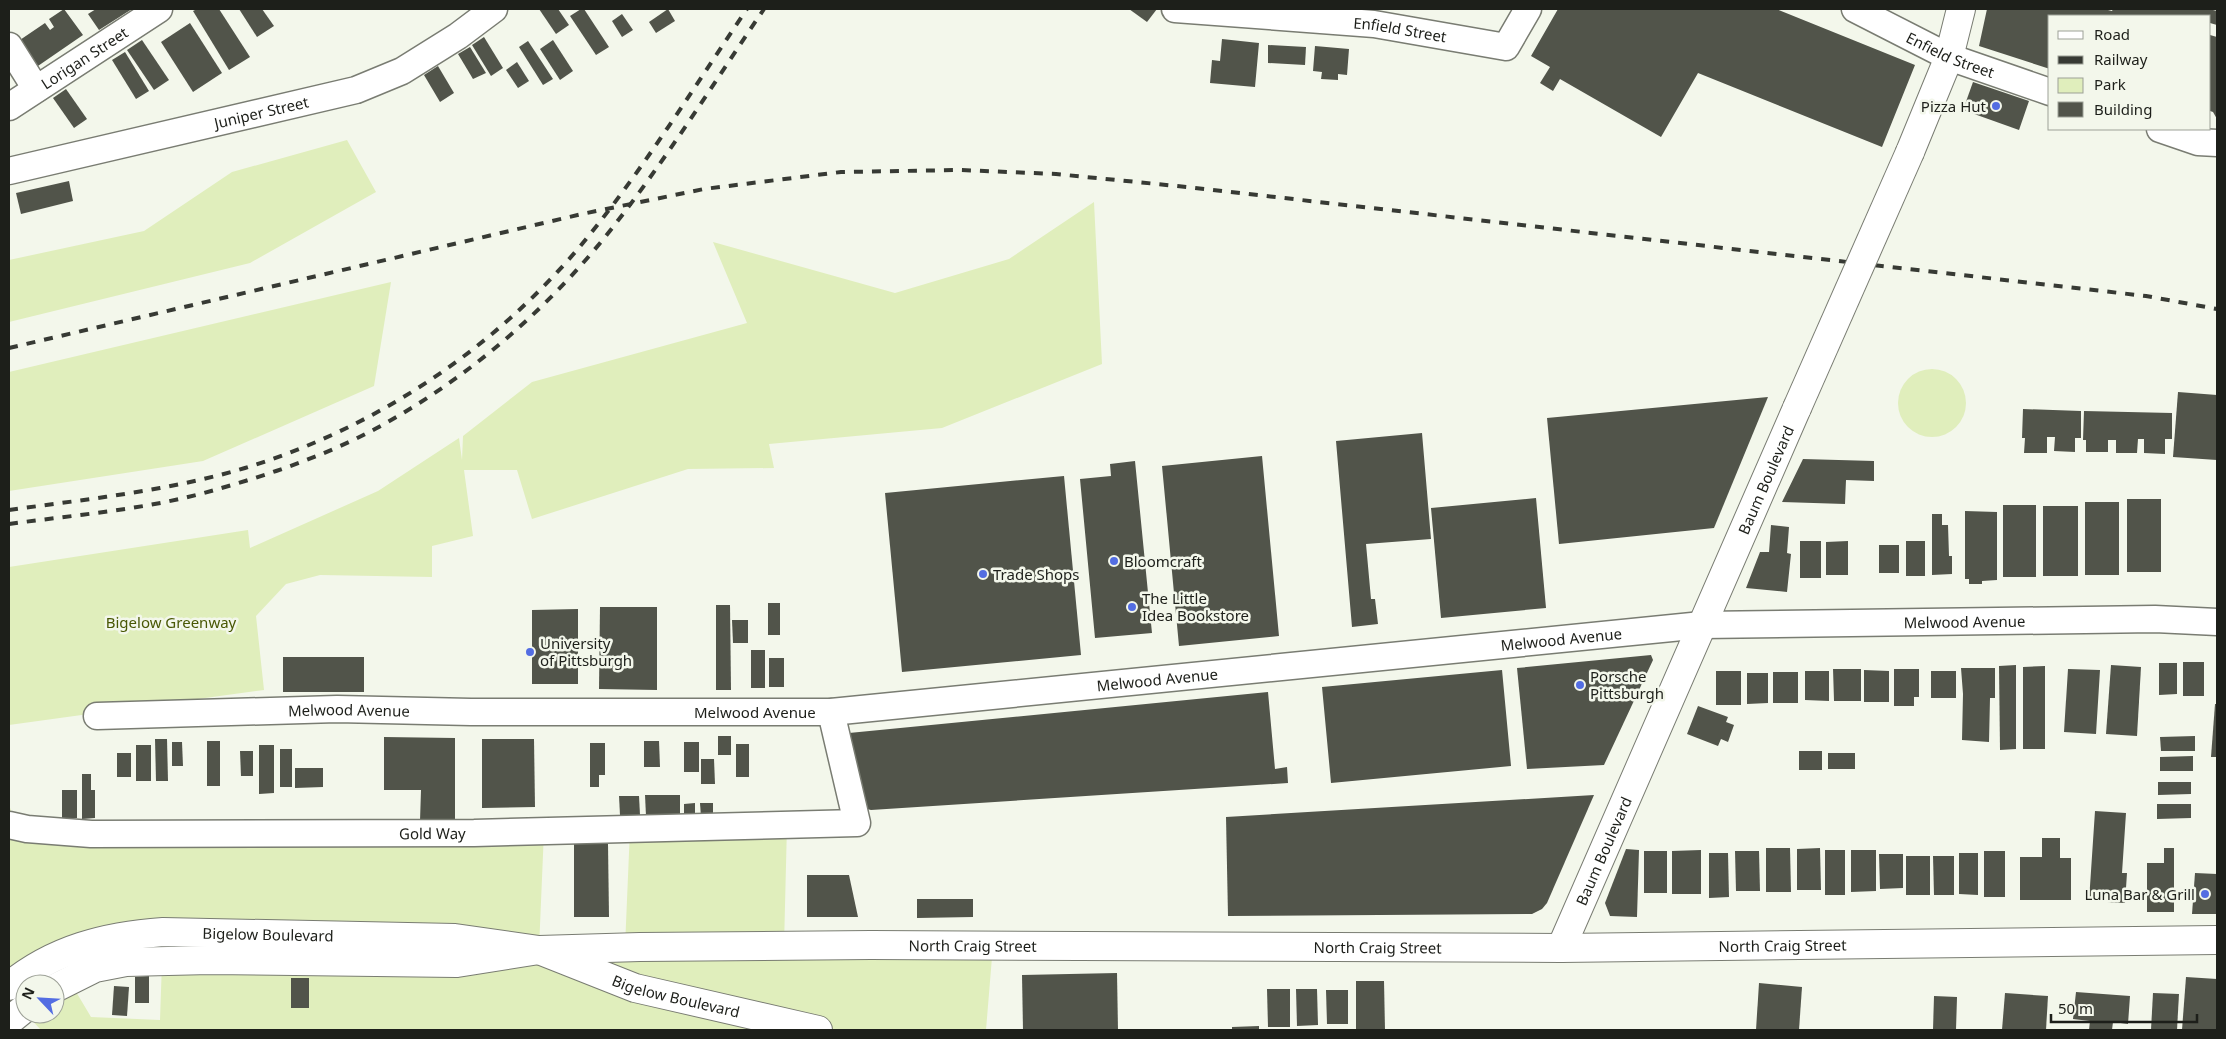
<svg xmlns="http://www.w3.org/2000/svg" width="2226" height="1039" font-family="'Noto Sans',sans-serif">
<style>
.green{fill:#e0eebc}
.building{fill:#51544a}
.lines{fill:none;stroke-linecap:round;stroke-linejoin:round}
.minor-casing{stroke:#797c72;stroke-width:29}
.major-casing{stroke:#797c72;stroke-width:30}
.minor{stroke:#fff;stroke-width:26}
.major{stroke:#fff;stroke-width:28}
.rail{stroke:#373a34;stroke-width:4;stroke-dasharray:9 9;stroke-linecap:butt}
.major-bridge-casing{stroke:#797c72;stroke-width:30;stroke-linecap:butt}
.major-bridge{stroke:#fff;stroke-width:28}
.poi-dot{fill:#536de2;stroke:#f3f7eb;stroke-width:2}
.labels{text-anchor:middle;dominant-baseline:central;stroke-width:5;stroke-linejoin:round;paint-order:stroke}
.street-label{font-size:15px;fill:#1d1f1a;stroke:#f3f7eb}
.poi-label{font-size:15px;fill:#1d1f1a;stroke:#f3f7eb;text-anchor:start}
.park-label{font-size:15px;fill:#495805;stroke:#f3f7eb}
</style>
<rect width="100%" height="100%" fill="#f3f7eb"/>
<g class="green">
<path d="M347,140L376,192L250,263L9,322V260L144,231L232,172Z"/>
<path d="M1094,202L1102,364L942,428L769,444L774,468L688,469L532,519L517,470H464L473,536L432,546V577L320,575L286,584L256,616L264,690L9,725V567L248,530L250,548L378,491L459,438L462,460L463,436L532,382L747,323L713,242L895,293L1009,259Z"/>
<path d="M391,282L374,386L203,461L9,491V372Z"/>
<circle cx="1932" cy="403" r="34"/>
<path d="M9,805L16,824L544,831L539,949L625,947L630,829L787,825L784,946L993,945L986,1030H41L26,1014H55V988L69,980L91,1017L160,1020L163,933L9,986Z"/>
</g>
<g class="building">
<path d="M64,9L83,35L35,68L17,42L45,23L50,30L54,27L49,19Z"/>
<path d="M96,9H132L99,30L88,14Z"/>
<path d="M197,9H219L250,57L229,70L193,11Z"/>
<path d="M239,9H262L274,26L257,37Z"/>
<path d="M539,9H558L569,25L556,34Z"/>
<path d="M581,9H584L609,47L596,55L570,16Z"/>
<path d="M668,9L675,21L656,33L649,22Z"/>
<path d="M1129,9H1157L1147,22Z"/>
<path d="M1558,9H1776L1915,65L1882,147L1698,73L1661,137L1560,79L1553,91L1540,83L1550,67L1531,56Z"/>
<path d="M1987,9H2104L2112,11L2113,9H2209L2217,11V25L2210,23V16H2050V69L1979,46Z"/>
<path d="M622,14L633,30L622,37L612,21Z"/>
<path d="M190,23L222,73L193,92L161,42Z"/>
<path d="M2210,35L2217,37V119L2213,112L2210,111Z"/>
<path d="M484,37L503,68L491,76L472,45Z"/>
<path d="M1222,39L1259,43L1255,87L1210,83L1212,60L1220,61Z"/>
<path d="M142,40L169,80L154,90L127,50Z"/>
<path d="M553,40L573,71L560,80L540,49Z"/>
<path d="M528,41L553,79L543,85L519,47Z"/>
<path d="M1268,45L1306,47L1305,65L1268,63Z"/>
<path d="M1315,46L1349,49L1347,75L1338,74V80L1321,79L1322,72L1313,71Z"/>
<path d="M470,47L486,73L473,79L458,54Z"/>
<path d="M125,52L149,91L136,99L112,60Z"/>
<path d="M517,62L529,81L518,88L506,70Z"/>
<path d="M438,66L454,93L440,102L424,75Z"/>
<path d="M1973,82L2029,101L2019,130L1963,110Z"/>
<path d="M66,89L87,119L74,128L53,98Z"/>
<path d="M69,181L73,201L21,214L16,193Z"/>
<path d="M2178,392L2217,395V460L2173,457Z"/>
<path d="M1768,397L1714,528L1559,544L1547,418Z"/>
<path d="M2023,409L2081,411V438H2075V452L2054,451L2055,437H2047V453H2024L2025,438H2022Z"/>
<path d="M2084,411L2172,413V439H2165V454L2144,453V439H2138L2137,453H2116V440H2108V452H2086V440H2083Z"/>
<path d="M1422,433L1431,539L1366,544L1371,599H1375L1378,624L1352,627L1336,441Z"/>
<path d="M1262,456L1279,636L1179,646L1162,466Z"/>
<path d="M1803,459L1874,461V481L1846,480L1845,504L1782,502Z"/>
<path d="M1135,461L1152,633L1095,638L1080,479L1111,476L1110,464Z"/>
<path d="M1064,476L1081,655L902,672L885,493Z"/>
<path d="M1536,498L1546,608L1441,618L1431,508Z"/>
<rect x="2127" y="499" width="34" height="73"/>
<rect x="2085" y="502" width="34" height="73"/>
<rect x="2003" y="505" width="33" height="72"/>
<rect x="2043" y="506" width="35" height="70"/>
<path d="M1965,511L1997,512V580L1982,581V584H1969V579H1965Z"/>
<path d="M1932,514H1942V525H1948L1949,556H1952V574L1932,575Z"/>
<path d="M1771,525L1789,527L1787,553L1791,554L1787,592L1746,588L1760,552H1769Z"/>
<rect x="1800" y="541" width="21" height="37"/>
<path d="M1848,541V575H1826V542Z"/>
<rect x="1906" y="541" width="19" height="35"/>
<rect x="1879" y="545" width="20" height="28"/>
<rect x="768" y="603" width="12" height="32"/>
<path d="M716,605H730L731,690H716Z"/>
<path d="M600,607H657V690L599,689Z"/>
<path d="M578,609V684H532V610Z"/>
<path d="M732,620H748V643H733Z"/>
<rect x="751" y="650" width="14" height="38"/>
<path d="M1651,655L1653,660L1604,765L1527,769L1517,668Z"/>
<rect x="283" y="657" width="81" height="35"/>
<rect x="769" y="658" width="15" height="29"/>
<rect x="2183" y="662" width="21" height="34"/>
<path d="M2159,663H2177V694L2159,695Z"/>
<path d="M2016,665V749L2000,750L1999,666Z"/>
<path d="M2111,665L2141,667L2137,736L2106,734Z"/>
<path d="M2045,666V749H2023V667Z"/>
<path d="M1961,668H1995V698H1990L1989,742L1962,740L1963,694Z"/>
<path d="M1833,669H1861V701H1834Z"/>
<path d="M1894,669H1919V697H1914V706H1894Z"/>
<path d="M2068,669L2100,670L2096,734L2064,732Z"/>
<path d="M1502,670L1511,766L1331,783L1322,687Z"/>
<path d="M1864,670L1889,671V702H1864Z"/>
<rect x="1716" y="671" width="25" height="34"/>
<path d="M1805,671H1829V701L1805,700Z"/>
<rect x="1931" y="671" width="25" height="27"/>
<rect x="1773" y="672" width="25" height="31"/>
<path d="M1747,673H1768V703L1747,704Z"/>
<path d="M1268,692L1275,769L1287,767L1288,783L871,810L863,808L849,733Z"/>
<path d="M2215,704H2217V757H2211Z"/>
<path d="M1698,706L1728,717L1726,722L1734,725L1728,742L1721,739L1718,746L1687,734Z"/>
<rect x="718" y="736" width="13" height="19"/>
<path d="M2195,736V751H2161L2160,737Z"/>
<path d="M384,737L455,738V821H420L421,790H384Z"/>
<path d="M155,739H167L168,781H156Z"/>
<path d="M482,739H534L535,807L482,808Z"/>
<rect x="207" y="741" width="13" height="45"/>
<path d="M644,741H659L660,767H644Z"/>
<path d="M172,742H182L183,766H172Z"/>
<rect x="684" y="742" width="15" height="30"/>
<path d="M590,743H605V775H599V787H590Z"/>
<rect x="736" y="744" width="13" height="33"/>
<rect x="136" y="745" width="15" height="36"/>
<path d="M259,745H274V793L259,794Z"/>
<rect x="280" y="749" width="12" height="38"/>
<path d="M240,751H253V776H241Z"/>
<rect x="1799" y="751" width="23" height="19"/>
<rect x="117" y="753" width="14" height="24"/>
<rect x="1828" y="753" width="27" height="16"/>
<path d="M2193,756V771H2160V757Z"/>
<path d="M701,759H714L715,784H701Z"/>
<path d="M295,768H323V787L295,788Z"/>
<path d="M82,774H91V790H95V818L82,819Z"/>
<path d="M2158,782H2191V794L2158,795Z"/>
<path d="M62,790H77V818L62,819Z"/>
<path d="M645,795H680V816H646Z"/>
<path d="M1594,795L1547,903L1542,909L1532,914L1228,916L1226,817Z"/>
<path d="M619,796H639L640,815H620Z"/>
<path d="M695,803V817H684V804Z"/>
<path d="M700,803H713V817H701Z"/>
<path d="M2157,804H2191V818L2157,819Z"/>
<path d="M2095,811L2126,813L2122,873H2127L2125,903L2089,901Z"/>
<path d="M2042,838H2060V858H2071V900H2020V857H2042Z"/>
<path d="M574,844H608L609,917H574Z"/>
<path d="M1766,848H1790L1791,892H1766Z"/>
<path d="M1820,848L1821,890H1797V849Z"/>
<path d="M2164,848H2174V912H2147V863H2164Z"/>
<path d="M1626,849L1639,850L1637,917L1610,916L1605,903Z"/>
<path d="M1701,850V894H1672V851Z"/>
<rect x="1825" y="850" width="20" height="45"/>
<path d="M1851,850H1876V891L1851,892Z"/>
<rect x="1644" y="851" width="23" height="42"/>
<path d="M1735,851H1759L1760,891H1736Z"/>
<rect x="1984" y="851" width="21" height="46"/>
<path d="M1709,853H1728L1729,897L1709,898Z"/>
<path d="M1959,853H1978V895L1959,894Z"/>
<path d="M1879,854H1903V888L1880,889Z"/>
<rect x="1906" y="856" width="24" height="39"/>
<path d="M1933,856H1954V895H1934Z"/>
<path d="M2195,873L2217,874V914H2192Z"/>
<path d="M807,875H849L858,917H807Z"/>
<path d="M917,899H973V917L917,918Z"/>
<path d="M1117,973L1118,1030H1023L1022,975Z"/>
<path d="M149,976V1003H135V977Z"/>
<path d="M2186,977L2217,979V1030H2182Z"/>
<rect x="291" y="978" width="18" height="30"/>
<path d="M1356,981H1384L1385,1030H1356Z"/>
<path d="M1759,983L1802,987L1799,1030H1756Z"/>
<path d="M114,986L129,987L127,1016L112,1015Z"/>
<path d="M1267,989H1290V1027H1268Z"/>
<path d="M1296,989H1317L1318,1025L1297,1026Z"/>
<path d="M1326,990H1348V1024H1327Z"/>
<path d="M2076,992L2130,996L2128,1024L2113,1022L2112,1030H2089L2090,1021L2073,1019Z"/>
<path d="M2005,993L2048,996L2046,1030H2002Z"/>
<path d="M2153,993L2179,994L2177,1030H2151Z"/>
<path d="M1934,996L1957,997L1956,1030H1933Z"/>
<path d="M1259,1026V1030H1232V1027Z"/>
</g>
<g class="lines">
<g class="minor-casing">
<g id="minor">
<path id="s1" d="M1175,9L1374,24L1506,47L1528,9"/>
<path id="s2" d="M1855,9L1949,57L2050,92"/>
<path d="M9,46L36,89"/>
<path id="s3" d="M9,107L159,9"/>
<path d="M2160,129L2198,142L2217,143"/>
<path id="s4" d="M9,171L356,90L402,71L458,36L494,9"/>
<path id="s5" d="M97,716L337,709L471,712H831L1702,625L2155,619L2217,622"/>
<path id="s6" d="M9,825L27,829L91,834L474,833L857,823L831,712"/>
</g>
</g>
<g class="major-casing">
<g id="major">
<path d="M1910,152L1949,57L1961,9"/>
<path id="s7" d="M1561,948L1797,408"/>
<path id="s8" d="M9,986C54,949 106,936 163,932L455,938L539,950L635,988L818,1030"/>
<path id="s9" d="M55,988L95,968L126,962L210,960L457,963L539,950L640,947L871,945L1561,948L2217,940"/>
<path d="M9,1021L25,1008"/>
</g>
</g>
<use href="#minor" class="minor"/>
<use href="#major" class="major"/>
<g class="rail">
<path d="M9,348L582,214L704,189L841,172L960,170L1056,174L1187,187L2146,296L2217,309"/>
<path d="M9,510C88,499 168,491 245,468C380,427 503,343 591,233C648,162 696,84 747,9"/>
<path d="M9,524C74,515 141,510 204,493C262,477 323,457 375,429C462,382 538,318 601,242C661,168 711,87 764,9"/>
</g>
<g class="major-bridge-casing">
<path id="major-bridge" d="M1797,408L1910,152"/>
</g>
<use href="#major-bridge" class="major-bridge"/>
</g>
<g class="poi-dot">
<circle cx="1996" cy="106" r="5"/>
<circle cx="1114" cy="561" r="5"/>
<circle cx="983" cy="574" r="5"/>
<circle cx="1132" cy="607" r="5"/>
<circle cx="530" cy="652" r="5"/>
<circle cx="1580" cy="685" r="5"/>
<circle cx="2205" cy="894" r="5"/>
</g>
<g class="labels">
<g class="street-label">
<text stroke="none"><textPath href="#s1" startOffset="226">Enfield Street</textPath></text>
<text stroke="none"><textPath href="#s2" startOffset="106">Enfield Street</textPath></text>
<text stroke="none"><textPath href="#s3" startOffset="90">Lorigan Street</textPath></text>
<text stroke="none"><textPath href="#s4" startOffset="259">Juniper Street</textPath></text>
<text stroke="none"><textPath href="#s7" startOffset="511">Baum Boulevard</textPath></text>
<text stroke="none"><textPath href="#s5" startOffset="1872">Melwood Avenue</textPath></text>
<text stroke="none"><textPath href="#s5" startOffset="1468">Melwood Avenue</textPath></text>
<text stroke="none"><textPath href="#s5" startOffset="1062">Melwood Avenue</textPath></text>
<text stroke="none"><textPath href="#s5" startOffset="252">Melwood Avenue</textPath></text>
<text stroke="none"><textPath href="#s5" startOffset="658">Melwood Avenue</textPath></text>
<text stroke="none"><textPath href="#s6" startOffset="424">Gold Way</textPath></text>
<text stroke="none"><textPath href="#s7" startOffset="106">Baum Boulevard</textPath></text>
<text stroke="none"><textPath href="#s8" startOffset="271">Bigelow Boulevard</textPath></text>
<text stroke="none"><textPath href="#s9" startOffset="924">North Craig Street</textPath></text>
<text stroke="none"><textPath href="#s9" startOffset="1734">North Craig Street</textPath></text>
<text stroke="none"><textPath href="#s9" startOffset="1329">North Craig Street</textPath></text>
<text stroke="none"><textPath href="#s8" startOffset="688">Bigelow Boulevard</textPath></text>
</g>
<g class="poi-label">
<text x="1986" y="106" text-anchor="end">Pizza Hut</text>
<text x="1124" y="561">Bloomcraft</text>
<text x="993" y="574">Trade Shops</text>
<text x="1142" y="598">The Little<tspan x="1142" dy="17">Idea Bookstore</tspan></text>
<text x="540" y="643">University<tspan x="540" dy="17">of Pittsburgh</tspan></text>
<text x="1590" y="676">Porsche<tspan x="1590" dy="17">Pittsburgh</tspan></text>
<text x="2195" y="894" text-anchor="end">Luna Bar &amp; Grill</text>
</g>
<g class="park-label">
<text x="171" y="622">Bigelow Greenway</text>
</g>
</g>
<rect width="2226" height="1039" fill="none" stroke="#1d1f1a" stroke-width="20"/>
<rect x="2048" y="15" width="162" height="115" fill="#f3f7eb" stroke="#9da197"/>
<rect x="2058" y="31" width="25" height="8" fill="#ffffff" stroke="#9da197"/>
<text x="2094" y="40" font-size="15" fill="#1d1f1a">Road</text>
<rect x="2058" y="56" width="25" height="8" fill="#373a34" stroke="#9da197"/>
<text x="2094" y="65" font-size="15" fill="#1d1f1a">Railway</text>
<rect x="2058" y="78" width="25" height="15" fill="#e0eebc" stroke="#9da197"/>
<text x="2094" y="90" font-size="15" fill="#1d1f1a">Park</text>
<rect x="2058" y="102" width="25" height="15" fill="#51544a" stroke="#9da197"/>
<text x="2094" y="115" font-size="15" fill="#1d1f1a">Building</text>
<g transform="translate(40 999) rotate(295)"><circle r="24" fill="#f3f7eb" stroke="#9da197"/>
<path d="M0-4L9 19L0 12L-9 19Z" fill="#536de2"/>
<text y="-8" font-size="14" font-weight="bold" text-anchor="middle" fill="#1d1f1a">N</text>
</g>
<path d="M2051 1014v8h146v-8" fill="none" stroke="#1d1f1a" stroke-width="2.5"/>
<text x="2058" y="1014" font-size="15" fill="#1d1f1a" stroke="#f3f7eb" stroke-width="4" paint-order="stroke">50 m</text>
</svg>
